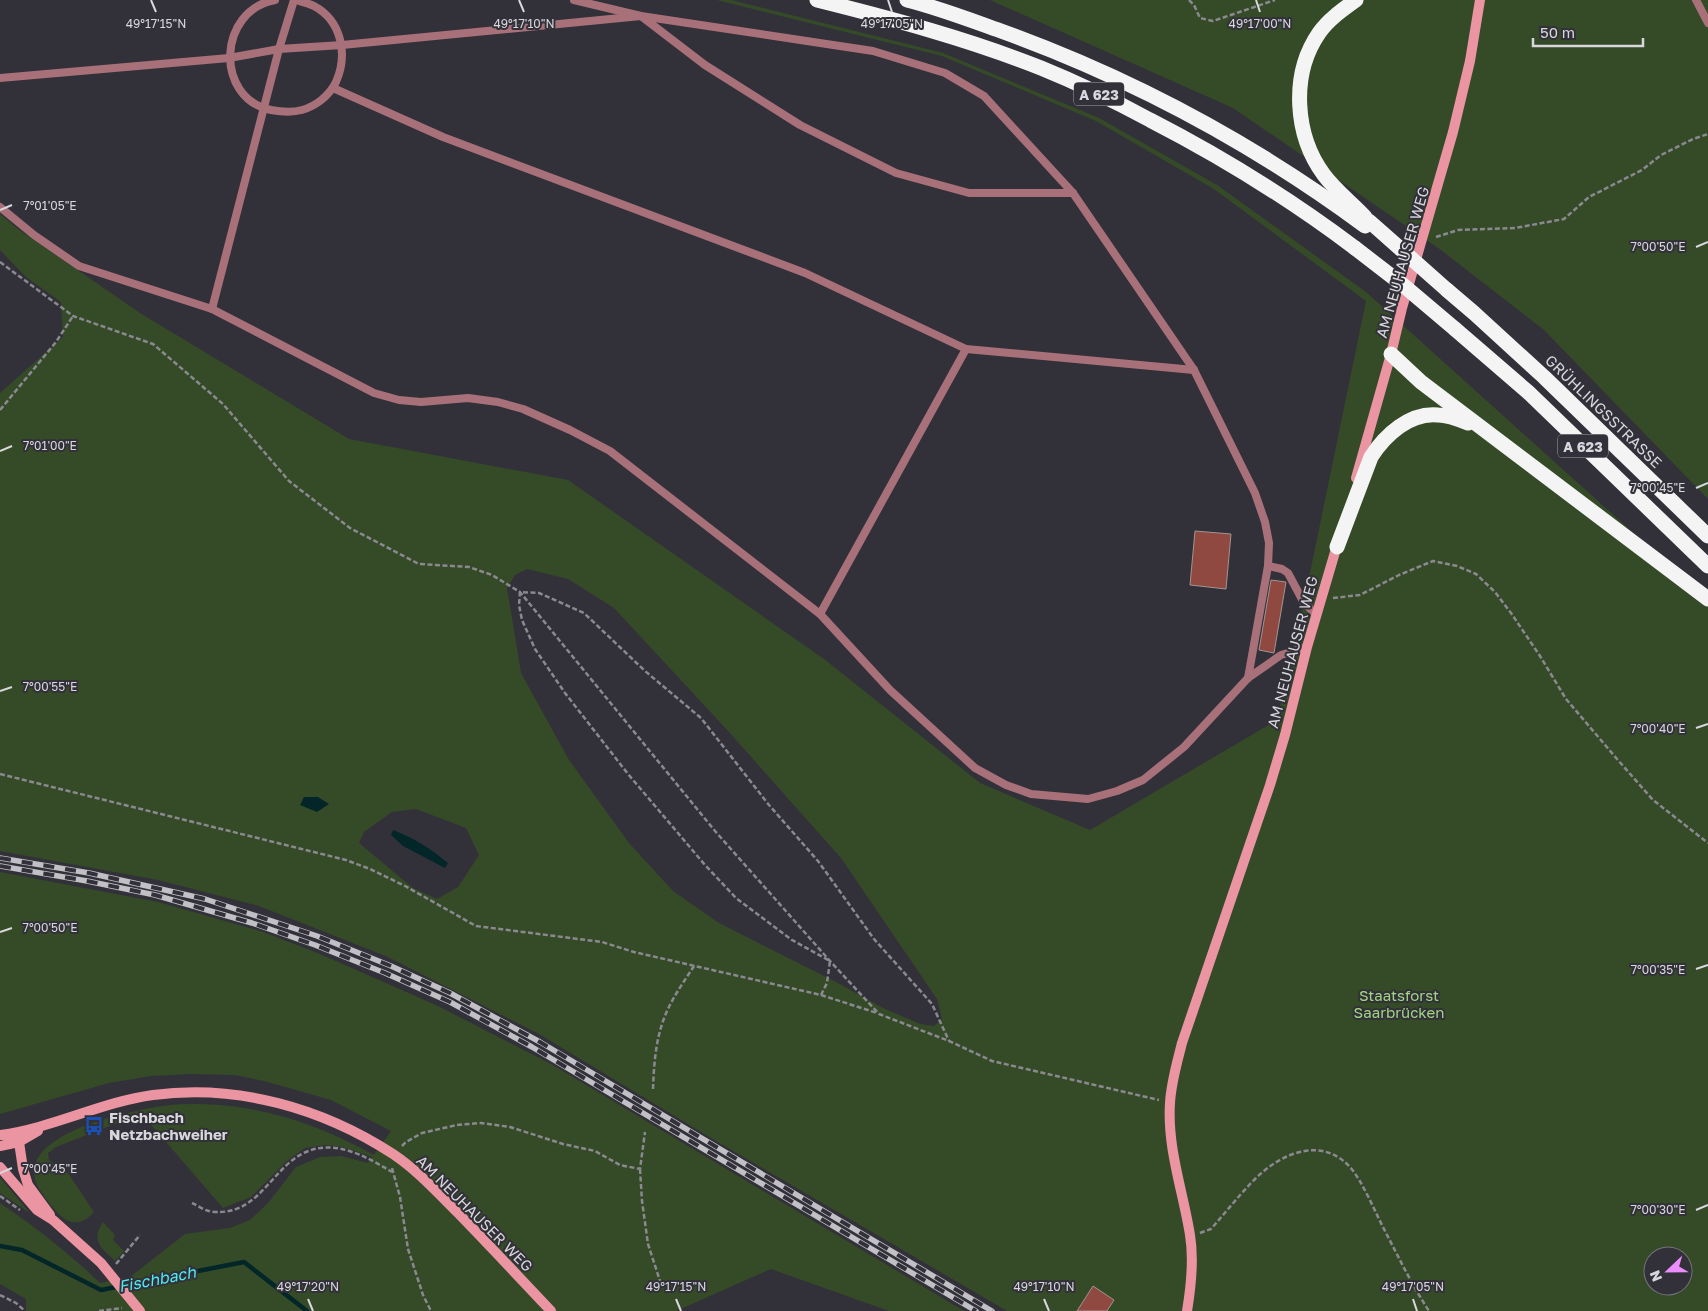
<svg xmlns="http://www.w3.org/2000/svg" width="1708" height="1311" font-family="'Golos Text',sans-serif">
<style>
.green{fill:#354b28;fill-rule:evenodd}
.water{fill:#032628}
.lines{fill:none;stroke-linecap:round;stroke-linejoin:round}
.stream{stroke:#032628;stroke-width:4.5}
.building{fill:#8f4940;stroke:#a19593}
.path{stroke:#8a898f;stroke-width:2.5;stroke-dasharray:5 2.5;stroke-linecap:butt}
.lane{stroke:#a8717a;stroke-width:8}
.secondary{stroke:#eb94a2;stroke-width:10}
.highway{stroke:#f4f4f4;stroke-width:15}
.rail-casing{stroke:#c1c0c5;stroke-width:5.5}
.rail{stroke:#323139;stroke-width:4;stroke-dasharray:11;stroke-linecap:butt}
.highway-bridge{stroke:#f4f4f4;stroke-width:15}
.ticks{fill:none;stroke:#d8d7dc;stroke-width:2}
.labels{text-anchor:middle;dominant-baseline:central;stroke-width:4;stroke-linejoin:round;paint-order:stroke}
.shield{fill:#323139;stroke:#a6a5ab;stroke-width:1}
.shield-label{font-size:14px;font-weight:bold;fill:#d8d7dc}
.street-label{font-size:15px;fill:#d8d7dc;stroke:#323139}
.park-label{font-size:15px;fill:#a1d680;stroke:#323139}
.poi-label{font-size:15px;font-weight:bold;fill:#d8d7dc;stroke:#323139;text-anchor:start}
.water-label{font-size:16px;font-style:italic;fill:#4fe9f3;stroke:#323139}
.ticks-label{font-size:12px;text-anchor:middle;fill:#d8d7dc;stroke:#323139;stroke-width:4;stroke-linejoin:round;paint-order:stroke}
</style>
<rect width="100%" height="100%" fill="#323139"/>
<g class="green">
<path d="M717,0H731L943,53L1099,118L1217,185L1366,292L1629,529L1708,607V1311H1007L706,1135L539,1034L388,957L259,906L158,880L0,851V393L63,337L61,302L26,277L0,250V214L18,229L140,313L349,439L568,480L824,659L980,783L1090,830L1277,720L1311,568L1366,301L1214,189L1096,121L942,56ZM527,569L568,579L614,608L729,732L841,858L937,999L942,1019L934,1026L920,1024L883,1008L836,982L719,923L673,891L629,843L569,760L521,673L507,588L515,575ZM416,809L466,828L479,855L458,887L437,899L413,888L359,843L364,832L392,812ZM1653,1256H1683V1286H1653Z"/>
<path d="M990,0H1708V499L1544,330L1441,250L1233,108Z"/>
<path d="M0,872L158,902L263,932L320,954L438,1006L551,1064L964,1311H889L771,1269L676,1311H26V1299L0,1284V1203C35,1227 69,1253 100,1283L130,1277L185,1234L230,1228L250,1220L268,1203L296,1167L320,1157L341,1156L368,1163L372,1157L343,1147L326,1145L305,1148L287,1161L251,1197L223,1208L147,1120L141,1116H135L56,1147L48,1153L49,1160L68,1173L94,1212C90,1216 85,1221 79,1222C64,1226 49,1203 42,1193C0,1136 135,1109 170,1105C192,1103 217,1104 238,1107C287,1114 331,1131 374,1155L391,1131L331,1100L264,1081L235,1075L191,1074L151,1076L109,1083L0,1114Z"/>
<path d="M0,1178L2,1180L30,1213L0,1193Z"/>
<path d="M103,1222L115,1235L113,1240L124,1251L115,1261C102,1248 90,1241 103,1222Z"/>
</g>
<g class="water">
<path d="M304,797H318L329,804L317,812L300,805Z"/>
<path d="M393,830C414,838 431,849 448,863L445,868L403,846L391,835Z"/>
</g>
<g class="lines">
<path class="stream" d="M0,1246L22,1250L101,1290L244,1262L307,1311"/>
</g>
<g class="building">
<path d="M1195,531L1231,534L1226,589L1190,585Z"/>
<path d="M1271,580L1286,582L1274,653L1259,650Z"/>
<path d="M1093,1286L1114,1300L1107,1311H1077Z"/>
</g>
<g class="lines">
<g class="path">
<path d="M1189,0L1194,5L1200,18L1213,21L1275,0"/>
<path d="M1436,237L1458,230L1515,228L1564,219L1589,197L1642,170L1661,155L1693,139L1708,134"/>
<path d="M0,262L73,316L153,344L223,404L289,481L350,528L419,564L469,567L492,575L520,592L715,831L830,961L879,1014L949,1041L992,1061L1159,1100"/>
<path d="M0,410L56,342L73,316"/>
<path d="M1333,598L1360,595L1399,575L1433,561L1457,566L1476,574L1495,592L1511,613L1540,656L1566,699L1617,759L1653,800L1708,843"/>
<path d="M0,774L346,860L370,869L405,886L476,926L602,942L634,952L821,995L877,1013"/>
<path d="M821,995L827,983L830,961L792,940L736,898L705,865L628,774L565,693L535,649L522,620L519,605L520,592L539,593L584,613L645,671L701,718L769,805L818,861L874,939L932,1004L949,1041"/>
<path d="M653,1089C654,1062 656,1034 668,1009C675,994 685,980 694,966"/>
<path d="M402,1146L406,1142L422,1133L457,1125L481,1123L510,1127L563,1144L595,1151L620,1165L640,1169L645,1132"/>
<path d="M392,1168L400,1197L408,1249L423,1295L431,1311"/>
<path d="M640,1169L642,1201L648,1244L660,1281"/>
<path d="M0,1196L20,1210"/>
<path d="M192,1203C197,1205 203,1210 209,1211C212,1212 217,1212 220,1212C261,1211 273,1166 306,1152C336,1139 367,1157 392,1172"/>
<path d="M1200,1233L1211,1229C1226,1212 1240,1194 1256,1178C1282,1153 1321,1136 1350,1167C1363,1182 1375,1212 1385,1231C1399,1258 1412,1285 1429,1311"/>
<path d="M116,1264L140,1235"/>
<path d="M0,1295L16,1303L25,1311"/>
<path d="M99,1311L122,1308"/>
</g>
<g class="lane">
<path d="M275,0C218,10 214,98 271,110C282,112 291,113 302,110C316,106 329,96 336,82C348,55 342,21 314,6C308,3 302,2 296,0"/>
<path d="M574,0L641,16L873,51L945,73L984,96L1073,193L1194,370L1255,493L1265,522L1269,543L1268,566L1248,678"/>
<path d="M1696,0L1708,23"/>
<path d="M0,78L229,58L279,49L342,45L641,16L705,65L800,125L896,173L969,193H1073"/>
<path d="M333,88L443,137L805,273L966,349L1194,370"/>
<path d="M0,207L34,235L79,266L212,309L374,393L399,400L421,402L468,398L498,402L523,409L570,430L610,451L820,614L890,690L975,768L1006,785L1031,794L1088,799L1117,791L1143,780L1184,747L1248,678L1281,655L1307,647"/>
<path d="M212,309L279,49L294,0"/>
<path d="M1268,566L1282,569L1288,573L1304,603L1316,614"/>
<path d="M820,614L966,349"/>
</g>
<g class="secondary">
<path d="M1356,478L1391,354L1402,308L1453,132L1470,61L1480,0"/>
<path d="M0,1135C53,1128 101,1102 153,1095C238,1084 322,1108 393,1154C417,1170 438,1193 458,1213C489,1245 520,1278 551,1311"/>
<path d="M3,1135L19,1142L23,1169L28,1185L50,1215"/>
<path d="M0,1146L19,1142L38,1131"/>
<path d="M0,1167L37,1210L53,1220L101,1263L140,1311"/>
<path d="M1187,1311C1191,1287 1194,1259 1190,1235C1183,1191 1167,1148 1170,1103C1171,1083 1177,1063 1182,1043L1270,785L1285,735L1307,647L1338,542"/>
</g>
<g class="highway">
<path d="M817,0C893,19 968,39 1041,68C1078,83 1115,101 1150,120C1222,157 1290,199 1355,248"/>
<path d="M907,0C939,8 970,20 1001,31C1131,78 1254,144 1365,226"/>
<path d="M1356,0C1342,10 1328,20 1319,33C1290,75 1295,136 1324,175C1335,190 1352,203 1365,217"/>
<path d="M1447,290L1474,313L1544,377L1708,536"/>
<path d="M1455,329L1528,392L1708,566"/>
<path d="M1391,354L1421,382L1708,599"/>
<path d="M1337,547L1371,457C1385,435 1410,412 1438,415C1448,415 1458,419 1468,423"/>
</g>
<g class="rail-casing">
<g id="rail">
<path d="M0,858L89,873L205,899L317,936L391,966L450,993L540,1042L992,1311"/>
<path d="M0,866L87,881L155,895L252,923L315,945L385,973L450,1002L532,1047L976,1311"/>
</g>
</g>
<use href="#rail" class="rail"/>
<g class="highway-bridge">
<path d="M1369,221L1447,290"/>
<path d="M1355,248L1403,285L1455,329"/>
</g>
</g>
<path class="ticks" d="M151,0L156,12M519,0L524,12M888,0L892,12M1256,0L1260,12M0,210L12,205M1696,247L1708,242M0,451L12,446M1696,488L1708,483M0,691L12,687M1696,728L1708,724M0,932L12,928M1696,969L1708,965M0,1173L12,1168M1696,1210L1708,1205M308,1299L313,1311M676,1299L681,1311M1044,1299L1049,1311M1413,1299L1417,1311"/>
<defs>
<g id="bus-bare" transform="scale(1.5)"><path d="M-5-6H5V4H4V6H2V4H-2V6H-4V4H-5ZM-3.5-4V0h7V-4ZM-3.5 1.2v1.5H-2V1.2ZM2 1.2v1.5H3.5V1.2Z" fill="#1a4fb4" stroke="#323139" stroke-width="2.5" paint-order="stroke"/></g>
</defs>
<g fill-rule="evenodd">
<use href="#bus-bare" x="94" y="1126"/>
</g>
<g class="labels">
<g class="shield">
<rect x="1074" y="82.5" width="50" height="23" rx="4"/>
<rect x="1558" y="434.5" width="50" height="23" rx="4"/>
</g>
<g class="shield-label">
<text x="1099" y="94">A 623</text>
<text x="1583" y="446">A 623</text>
</g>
<g class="street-label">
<text transform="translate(1402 262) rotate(-74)">AM NEUHAUSER WEG</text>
<text transform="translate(1604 411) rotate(44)">GRÜHLINGSSTRASSE</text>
<text transform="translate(1292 652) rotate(-75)">AM NEUHAUSER WEG</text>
<text transform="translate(475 1213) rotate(45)">AM NEUHAUSER WEG</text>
</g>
<g class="park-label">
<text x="1399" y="995">Staatsforst<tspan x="1399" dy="17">Saarbrücken</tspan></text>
</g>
<g class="poi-label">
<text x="109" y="1117">Fischbach<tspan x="109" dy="17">Netzbachweiher</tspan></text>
</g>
<g class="water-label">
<text transform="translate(157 1279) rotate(-11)">Fischbach</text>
</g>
</g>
<g class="ticks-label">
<text x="156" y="28">49°17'15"N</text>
<text x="524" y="28">49°17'10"N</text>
<text x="892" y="28">49°17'05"N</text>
<text x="1260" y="28">49°17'00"N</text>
<text x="50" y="210">7°01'05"E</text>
<text x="1658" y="251">7°00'50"E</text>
<text x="50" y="450">7°01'00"E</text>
<text x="1658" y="492">7°00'45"E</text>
<text x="50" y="691">7°00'55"E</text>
<text x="1658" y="733">7°00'40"E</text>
<text x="50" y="932">7°00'50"E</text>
<text x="1658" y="974">7°00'35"E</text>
<text x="50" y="1173">7°00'45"E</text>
<text x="1658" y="1214">7°00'30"E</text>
<text x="308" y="1291">49°17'20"N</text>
<text x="676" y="1291">49°17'15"N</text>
<text x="1044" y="1291">49°17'10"N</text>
<text x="1413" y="1291">49°17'05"N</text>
</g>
<g transform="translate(1668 1271) rotate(248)"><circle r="24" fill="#323139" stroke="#74737a"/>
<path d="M0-4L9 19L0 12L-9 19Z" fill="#eb8dfc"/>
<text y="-8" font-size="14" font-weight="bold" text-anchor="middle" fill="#d8d7dc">N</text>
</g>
<path d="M1533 38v8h110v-8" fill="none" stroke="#d8d7dc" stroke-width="2.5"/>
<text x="1540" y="38" font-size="15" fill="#d8d7dc" stroke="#323139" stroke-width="4" paint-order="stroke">50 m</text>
</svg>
